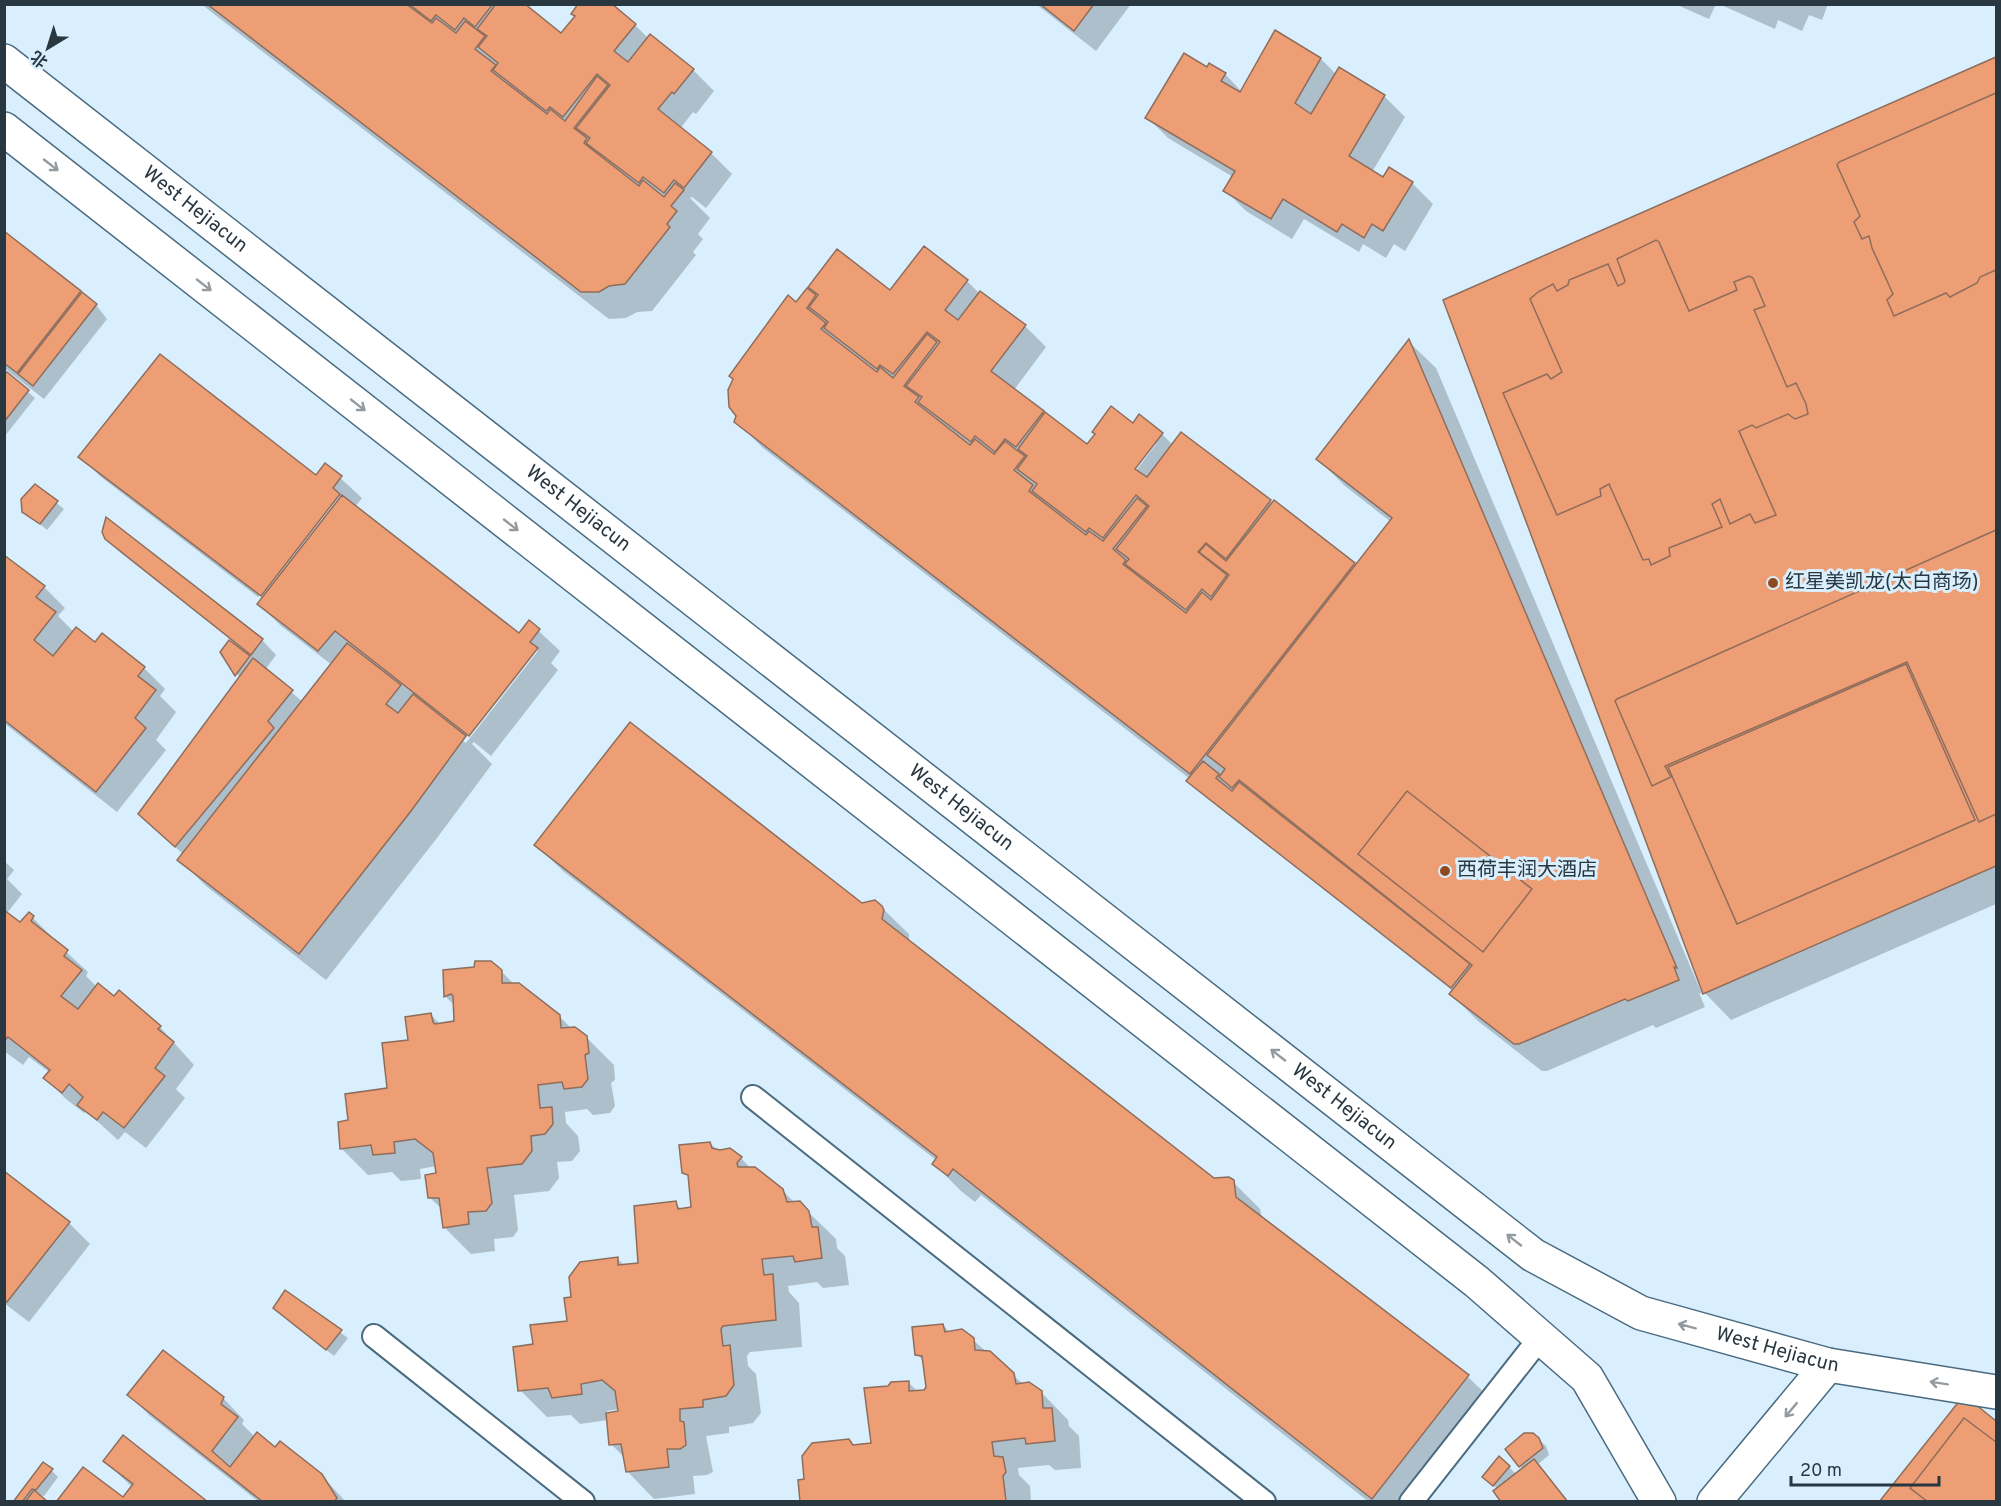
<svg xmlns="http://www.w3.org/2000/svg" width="2001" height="1506" font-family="Overpass,'Noto Sans SC',sans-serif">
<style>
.shadow{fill:#0003;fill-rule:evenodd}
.building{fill:#ed9e74;stroke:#8f6d5c;stroke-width:1.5}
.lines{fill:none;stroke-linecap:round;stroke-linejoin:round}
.service-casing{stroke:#4a6b80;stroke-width:26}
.tertiary-casing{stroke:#4a6b80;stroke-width:36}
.service{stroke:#fff;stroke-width:22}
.tertiary{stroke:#fff;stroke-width:33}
.oneway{stroke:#949ba0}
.poi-dot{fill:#8f4a21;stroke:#d9effd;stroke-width:2}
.labels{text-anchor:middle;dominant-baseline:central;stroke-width:6;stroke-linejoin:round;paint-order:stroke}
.street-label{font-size:20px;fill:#293740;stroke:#d9effd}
.poi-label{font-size:20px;fill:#293740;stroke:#d9effd;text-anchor:start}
</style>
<rect width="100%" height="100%" fill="#d9effd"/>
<g class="shadow">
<path d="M201,4H523L562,35L635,25L648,38L693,70L714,91L696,114L693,112L680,129L711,153L732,174L706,208L692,197L690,198L710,218L698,234L703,239L693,252L696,255L652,311L637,312L626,318L609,319Z"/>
<path d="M1036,4H1131L1096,51Z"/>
<path d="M1675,4H1716L1709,19Z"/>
<path d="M1719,4H1828L1822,20L1809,15L1802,31L1778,20L1775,29Z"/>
<path d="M1276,32L1321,59L1336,74L1384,96L1405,117L1372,172L1384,179L1412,183L1433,204L1405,251L1394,244L1386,258L1363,244L1359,252L1304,219L1292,239L1246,211L1225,190L1233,177L1168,138L1147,117L1208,69L1225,74L1242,92Z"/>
<path d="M1996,58V904L1731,1020L1701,989L1703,988L1445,301Z"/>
<path d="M4,233L96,305L107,319L44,399L4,368Z"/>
<path d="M967,281L980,294L1025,326L1046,347L1014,390L1088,446L1133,425L1162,434L1173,445L1182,434L1273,504L1274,502L1356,567L1391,522L1345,486L1318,459L1409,342L1436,368L1702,994L1699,993L1705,1007L1656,1028L1653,1025L1547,1071H1542L1478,1021L1451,994L1453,991L1203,795L1188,781L1190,779L763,448L736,421L797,304L807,290L817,299L891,292ZM1154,442L1156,444L1132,476L1129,474Z"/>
<path d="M4,372L35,398L4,437Z"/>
<path d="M80,456L317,477L326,465L362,498L355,507L519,635L529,622L560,651L551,663L558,670L491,756L474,742L472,744L492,764L437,838L326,980L206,886L179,859L183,854L154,828L240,678L222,652L231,640L121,553L106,538L107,519L262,640L276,655L265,670L303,702L332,665L280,625L259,604L262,600L260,599L340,497L338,495L258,597L101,477ZM535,649L538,651L466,743L463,741Z"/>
<path d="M35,486L64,509L47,530L24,511Z"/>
<path d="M4,557L44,587L65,608L58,616L74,632L95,644L102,635L144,668L165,689L160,696L176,712L156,740L166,750L117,812L4,723Z"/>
<path d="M536,845L862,905L881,907L909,934V942L1214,1180L1233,1182L1260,1209L1262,1218L1468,1377L1495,1403L1418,1502H1369L981,1195L975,1202L961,1191L934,1164L936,1160L563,871Z"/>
<path d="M4,861L14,870L7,879L22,894L7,913L21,924L29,914L54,939L53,940L88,972L86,976L97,987L160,1027L194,1065L176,1089L185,1098L146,1148L125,1132L118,1140L86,1111L84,1113L66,1099L45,1078L49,1072L29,1057L23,1065L4,1051Z"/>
<path d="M444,971H501L514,984L559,1016L572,1029L586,1037L614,1065L615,1080L611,1083L615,1106L610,1113L593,1115L587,1109L565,1112L566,1123L578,1136L580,1151L572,1161L557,1162L559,1178L549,1191L514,1195L518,1230L513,1237L494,1239L495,1251L471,1254L444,1227L442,1209L429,1197L437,1174L436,1166L420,1169L421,1179L401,1181L392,1172L368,1175L341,1148L350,1121L388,1090L410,1041L431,1015L441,1025L455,1023V1006L446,997Z"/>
<path d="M710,1143L718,1151L741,1158L751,1169L782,1190L795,1203H799L836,1239L837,1248L845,1256L849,1285L823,1288L817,1282L788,1286L789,1292L799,1303L802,1347L750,1352L747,1356L748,1366L756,1374L761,1413L753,1423L729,1427V1433L706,1436L713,1472L707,1475L693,1476L695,1494L654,1499L627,1471L625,1458L611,1444L608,1420L580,1424L571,1415L547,1417L520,1390L535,1346L569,1323L573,1298L618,1259L625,1266L640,1264L675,1203L682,1210L693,1208L690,1178L684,1172ZM619,1409V1412L607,1414V1411Z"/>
<path d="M4,1173L69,1223L90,1244L29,1322L4,1303Z"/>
<path d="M285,1292L348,1338L334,1356L274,1308Z"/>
<path d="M943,1325L950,1333L973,1340L1023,1384L1041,1392L1068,1420L1069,1426L1079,1436L1081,1468L1055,1470L1049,1465L1018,1468L1019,1475L1030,1486L1031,1502H802L805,1480L854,1447L872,1444L909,1383L918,1392L924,1391L927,1387L924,1362L917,1354Z"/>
<path d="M129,1395L223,1398L244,1420L242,1424L255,1437L321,1475L346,1502H259L150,1416Z"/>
<path d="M1964,1397L1996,1423V1502H1881Z"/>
<path d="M1538,1439L1546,1446L1549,1455L1537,1465L1568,1502H1503L1498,1489L1491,1484L1509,1467L1517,1475L1523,1470L1507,1449Z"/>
<path d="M105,1461L206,1502L123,1499L132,1487Z"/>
<path d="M52,1471L58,1477L44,1496L37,1494L46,1502H15Z"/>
</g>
<g class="building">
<path d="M207,4H406L432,23L436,18L456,33L465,21L485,36L475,49L496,65L491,71L547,114L550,109L565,121L597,76L608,85L574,128L587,138L584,143L639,186L643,180L664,197L675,183L684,190L671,206L677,211L667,224L670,227L625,284L609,286L599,292H581Z"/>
<path d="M409,4H493L475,27L464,18L455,30L436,15L431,21Z"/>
<path d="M496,4H525L561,33L575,16L571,14L578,4H612L636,24L614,51L628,62L650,34L694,69L674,94L672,92L658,109L712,152L684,188L674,180L664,193L643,177L639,183L586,143L590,138L576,128L610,85L597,74L563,117L550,107L546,111L493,70L498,63L478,47L487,36L477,29Z"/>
<path d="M1040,4H1094L1074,31Z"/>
<path d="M1275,30L1321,58L1295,103L1311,114L1339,67L1385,95L1349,156L1383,177L1389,167L1413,182L1383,231L1372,224L1364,238L1342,224L1337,232L1283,199L1271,219L1223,191L1235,171L1145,118L1184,53L1207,67L1209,63L1226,73L1221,81L1240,92Z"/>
<path d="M1996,57V866L1703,994L1443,300Z"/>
<path d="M1996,93V270L1980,277L1977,283L1950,297L1946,293L1894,316L1887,300L1893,294L1872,248L1869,236L1862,239L1854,222L1860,216L1837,165L1839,162Z"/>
<path d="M4,231L81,291L17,373L4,363Z"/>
<path d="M1656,240L1659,242L1689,311L1737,290L1734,282L1749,276L1753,278L1765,306L1754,310L1755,312L1787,387L1796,383L1806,404L1808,414L1795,419L1788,414L1756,428L1752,425L1739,431L1776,515L1755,523L1750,514L1730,524L1720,499L1712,504L1722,527L1669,548L1670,556L1651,565L1649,559L1643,560L1609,484L1600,489L1601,496L1557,515L1503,393L1547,374L1551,379L1562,372L1530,299L1538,292L1553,284L1557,291L1568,285L1569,280L1608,264L1618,286L1624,283L1625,281L1617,259Z"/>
<path d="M924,246L968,280L945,310L958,320L980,291L1026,325L991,371L1044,411L1016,447L1005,439L995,452L975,436L971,442L918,402L922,397L906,386L940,342L927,332L893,374L880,365L877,369L824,328L828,322L809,307L818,295L808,287L837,249L890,290Z"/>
<path d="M807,288L816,295L807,308L826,323L821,329L877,372L880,367L893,378L927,334L937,342L904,386L919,397L915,402L970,445L975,439L994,454L1005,441L1015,449L1025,456L1014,470L1033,485L1029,491L1086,535L1089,531L1103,541L1137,498L1147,506L1113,549L1126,560L1123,564L1186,613L1202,592L1211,600L1229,575L1199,552L1206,544L1226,561L1274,500L1355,563L1190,774L734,422L736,416L729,407L728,390L733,379L729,376L788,295L796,302Z"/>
<path d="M82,292L97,304L33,386L18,374Z"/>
<path d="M1409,339L1677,968L1674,967L1679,980L1628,1001L1625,999L1519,1044H1514L1449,994L1472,965L1239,780L1232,788L1219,777L1225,769L1207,755L1392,518L1316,459Z"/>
<path d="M160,354L316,475L325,463L342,476L333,488L340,494L261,596L78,457Z"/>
<path d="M7,372L29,390L4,422V375Z"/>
<path d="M1111,406L1133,423L1139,414L1163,433L1135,469L1147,477L1181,432L1271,500L1226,559L1206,543L1198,552L1227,575L1211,597L1202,589L1186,610L1125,564L1129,559L1116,549L1149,506L1136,495L1103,538L1089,528L1086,532L1032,491L1037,484L1017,469L1027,456L1018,449L1045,412L1087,444L1095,434L1092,432Z"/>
<path d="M35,484L58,501L40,524L22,512L21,499Z"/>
<path d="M342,495L519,633L529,620L540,629L530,642L538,648L469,736L335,631L318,651L257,604Z"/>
<path d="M106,517L263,639L251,655L105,539L102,532Z"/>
<path d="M1996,530V814L1979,822L1907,662L1665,766L1671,777L1652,786L1615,701L1617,699Z"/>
<path d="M4,555L45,586L36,597L56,612L34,640L53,656L76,627L95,642L102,633L145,667L138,676L156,690L135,718L146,728L96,792L4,720Z"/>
<path d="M229,640L250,656L235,676L220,652Z"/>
<path d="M347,643L401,685L386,704L398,713L413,694L466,736L411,811L299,954L177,860Z"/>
<path d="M253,658L293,690L268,721L274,728L175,847L138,814Z"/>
<path d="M1906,664L1975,820L1737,924L1668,767Z"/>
<path d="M630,722L862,903L875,900L882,906L884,910L882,919L1214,1178L1229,1177L1234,1180L1236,1197L1469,1375L1372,1499L953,1169L948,1176L932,1164L937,1157L534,845Z"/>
<path d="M1203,761L1219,774L1216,778L1232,791L1239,782L1470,964L1451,988L1186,781Z"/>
<path d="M1407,791L1532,889L1483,952L1358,854Z"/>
<path d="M4,910L20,922L29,912L34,916L31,921L68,950L64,956L82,970L61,996L78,1009L98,983L114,996L119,990L161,1026L158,1029L174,1042L155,1068L165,1076L124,1128L103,1112L97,1120L77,1105L83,1097L69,1084L62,1093L43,1078L50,1070L8,1037L4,1041Z"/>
<path d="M475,961H491L502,970V983H519L560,1015L561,1028L575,1027L587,1036L589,1053L585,1055L588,1079L582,1087L564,1089L562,1082L538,1085L540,1108L552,1107L553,1124L545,1134L531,1136L532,1151L522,1164L487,1168L492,1203L486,1211L468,1212L469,1224L443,1228L439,1198H428L425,1175L436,1173L433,1153L415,1139L394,1142L395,1153L373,1155L371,1145L340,1149L338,1122L348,1120L345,1094L387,1088L382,1043L408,1040L405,1017L431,1013L433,1022L435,1024L454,1021L453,996L451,994L444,997L443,970L474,967Z"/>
<path d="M710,1142L712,1148L720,1150L730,1148L742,1157L737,1163L738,1167H755L783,1189L787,1202L800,1201L809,1211L812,1227H818L822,1258L795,1262L793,1256L762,1259L764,1275L773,1274L776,1320L723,1326L721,1329L723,1346L730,1345L734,1385L726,1396L703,1400V1407L680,1409V1421L684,1422L686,1445L680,1449H667L669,1467L626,1472L621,1444L609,1445L606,1413L618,1411L615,1391L602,1380L581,1384L582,1394L552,1398L548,1388L518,1391L513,1347L533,1344L530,1325L567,1321L564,1298L571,1297L569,1277L580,1262L618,1257V1265L638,1263L634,1206L676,1201L678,1209L691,1207L688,1175L682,1173L679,1145Z"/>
<path d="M4,1171L70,1222L7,1302L4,1300Z"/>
<path d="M285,1290L342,1330L326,1350L273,1308Z"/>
<path d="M943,1324L945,1332L962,1329L974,1338L975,1350L990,1351L1014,1373L1016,1384L1029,1382L1042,1391L1043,1408H1052L1055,1441L1026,1444L1025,1438L992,1442L994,1456L1003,1457L1006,1472L1003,1476L1006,1501L800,1502L798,1480L804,1479L802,1456L812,1443L849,1439L853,1445L871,1443L864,1388L888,1386L891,1382L909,1381V1391L924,1390L926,1387L922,1356L915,1355L912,1327Z"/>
<path d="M163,1350L224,1397L221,1404L238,1417L212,1451L230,1467L257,1432L275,1447L280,1441L322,1474L337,1498L334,1502H263L127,1395Z"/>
<path d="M1964,1395L1996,1421V1502H1879Z"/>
<path d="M1964,1418L1996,1442V1502H1928L1910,1488Z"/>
<path d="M1524,1433H1533L1539,1438L1543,1448L1519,1467L1505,1449Z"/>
<path d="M123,1435L208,1502H56L83,1467L123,1497L133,1484L103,1461Z"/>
<path d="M1499,1456L1510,1466L1493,1486L1482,1477Z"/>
<path d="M1534,1459L1538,1464L1568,1502H1501L1493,1491Z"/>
<path d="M43,1462L53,1469L36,1490L32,1489L22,1502H13Z"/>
<path d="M34,1490L48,1502H25Z"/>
</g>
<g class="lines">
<g class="service-casing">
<g id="service">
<path d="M753,1097L1264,1502"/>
<path d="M374,1336L583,1502"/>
<path d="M1411,1502L1540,1338"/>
</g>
</g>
<g class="tertiary-casing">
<g id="tertiary">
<path id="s1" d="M4,61L1533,1255L1641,1313L1828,1365L1996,1392"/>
<path d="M4,129L1477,1282L1587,1378L1659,1502"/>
<path d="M1714,1502L1828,1365"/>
</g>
</g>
<use href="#service" class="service"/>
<use href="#tertiary" class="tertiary"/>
</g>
<defs><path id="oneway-shaft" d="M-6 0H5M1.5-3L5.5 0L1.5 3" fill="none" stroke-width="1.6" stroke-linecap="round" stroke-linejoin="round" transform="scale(1.5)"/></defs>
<g class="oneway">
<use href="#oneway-shaft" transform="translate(51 165) rotate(38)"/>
<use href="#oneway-shaft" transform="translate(204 285) rotate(38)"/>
<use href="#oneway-shaft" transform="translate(358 405) rotate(38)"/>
<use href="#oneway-shaft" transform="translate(511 525) rotate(38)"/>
<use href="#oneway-shaft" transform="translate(1278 1055) rotate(-142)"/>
<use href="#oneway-shaft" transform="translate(1514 1240) rotate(-142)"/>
<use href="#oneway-shaft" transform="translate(1687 1326) rotate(-165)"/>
<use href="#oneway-shaft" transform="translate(1939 1383) rotate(-171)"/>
<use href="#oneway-shaft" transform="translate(1791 1410) rotate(130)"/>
</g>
<g class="poi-dot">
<circle cx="1773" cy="583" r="6"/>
<circle cx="1445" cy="871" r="6"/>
</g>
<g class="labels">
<g class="street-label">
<text stroke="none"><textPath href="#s1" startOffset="242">West Hejiacun</textPath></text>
<text stroke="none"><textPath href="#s1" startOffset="728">West Hejiacun</textPath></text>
<text stroke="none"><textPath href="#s1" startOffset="1214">West Hejiacun</textPath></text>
<text stroke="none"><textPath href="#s1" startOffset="1700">West Hejiacun</textPath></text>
<text stroke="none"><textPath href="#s1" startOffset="2204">West Hejiacun</textPath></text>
</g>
<g class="poi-label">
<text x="1785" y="583">红星·美凯龙(太白商场)</text>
<text x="1457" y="871">西荷丰润大酒店</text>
</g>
</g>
<rect width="2001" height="1506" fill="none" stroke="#293740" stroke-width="12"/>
<g transform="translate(48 48) rotate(218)" stroke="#d9effd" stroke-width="4.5" paint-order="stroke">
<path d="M0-4.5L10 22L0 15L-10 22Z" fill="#293740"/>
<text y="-9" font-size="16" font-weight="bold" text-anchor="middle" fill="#293740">北</text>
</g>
<path d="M1791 1476v9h148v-9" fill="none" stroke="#293740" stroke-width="3"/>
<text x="1800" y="1476" font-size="18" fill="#293740" stroke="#d9effd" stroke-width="4.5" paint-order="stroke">20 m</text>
</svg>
